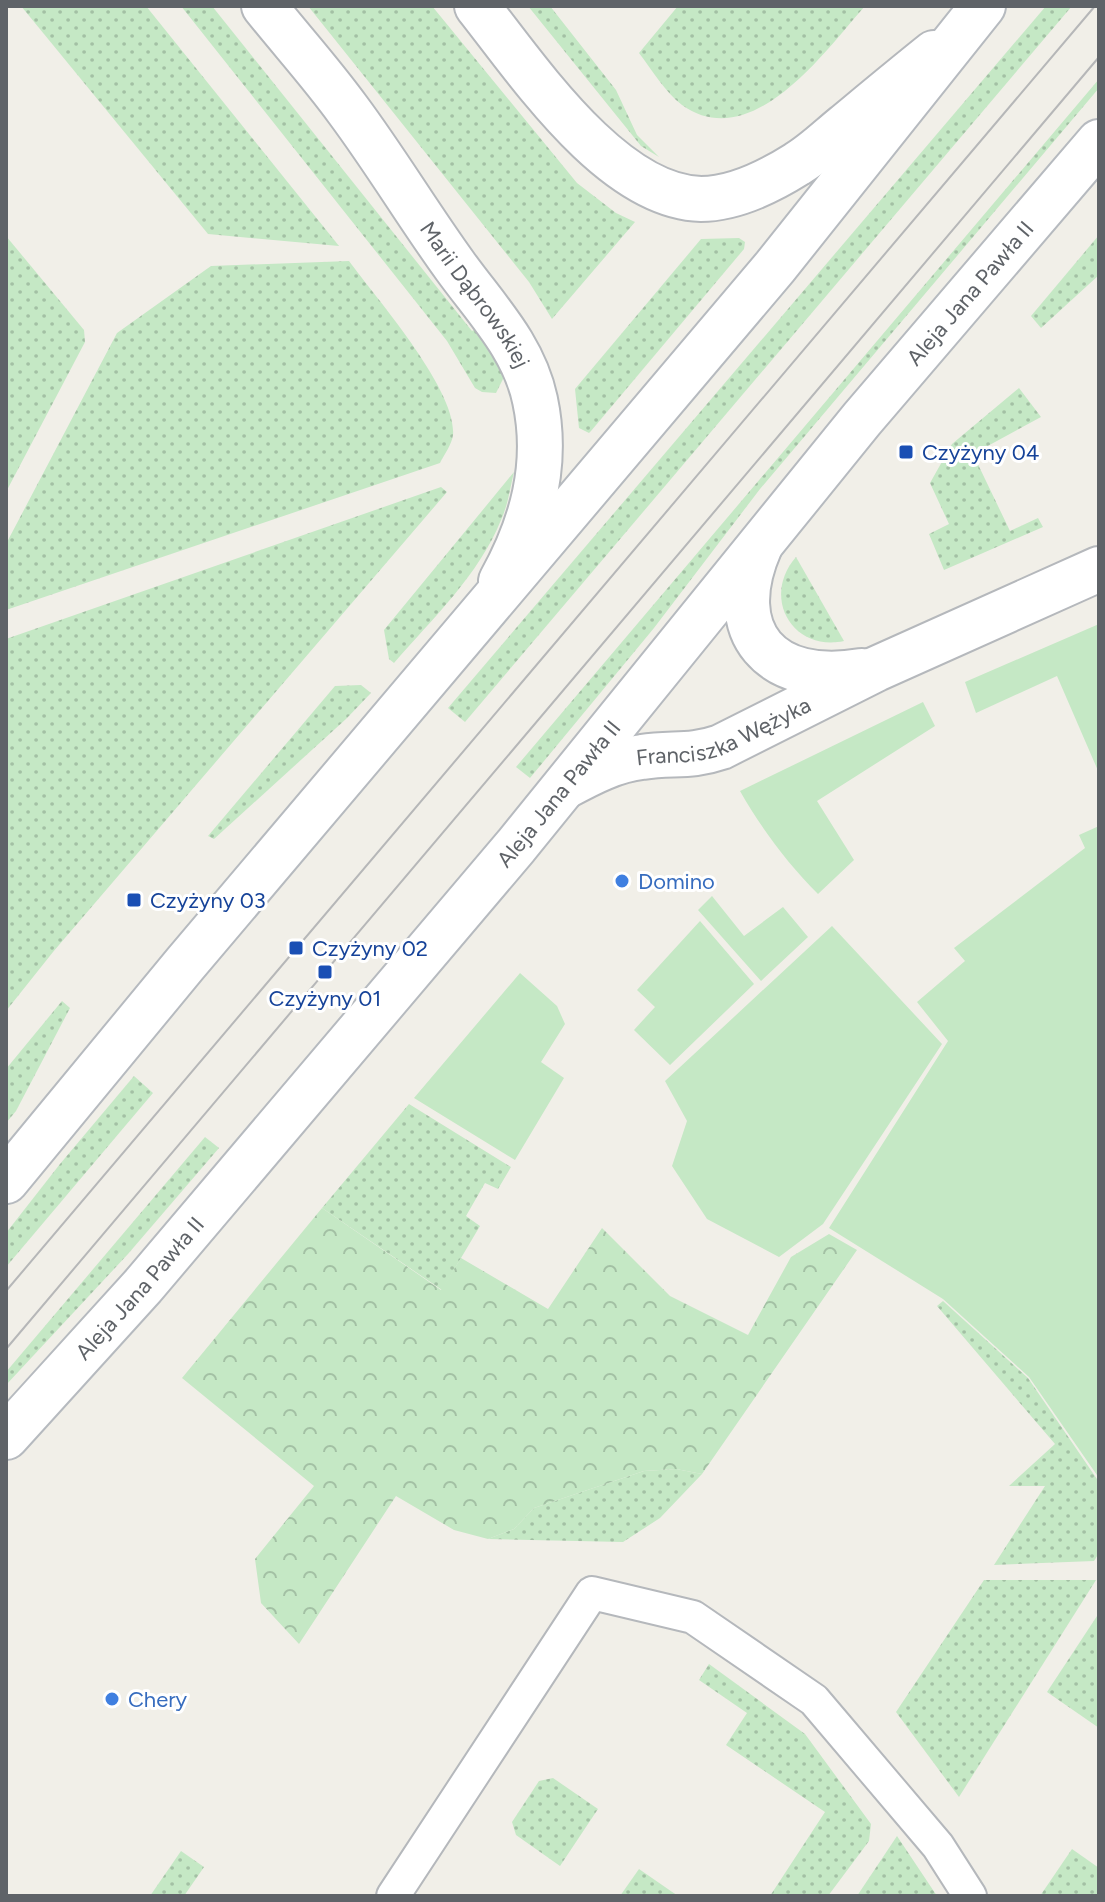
<svg xmlns="http://www.w3.org/2000/svg" width="1105" height="1902" font-family="Figtree,sans-serif">
<style>
.grass{fill:url(#grass-dots)}
.forest{fill:url(#forest-crowns)}
.garden{fill:#c5e8c5}
.lines{fill:none;stroke-linecap:round;stroke-linejoin:round}
.service-casing{stroke:#b5b8bc;stroke-width:36}
.minor-casing{stroke:#b5b8bc;stroke-width:48}
.tertiary-casing{stroke:#b5b8bc;stroke-width:48}
.secondary-casing{stroke:#b6babf;stroke-width:48}
.service{stroke:#fff;stroke-width:32}
.minor{stroke:#fff;stroke-width:44}
.tertiary{stroke:#fff;stroke-width:44}
.secondary{stroke:#fff;stroke-width:44}
.tram{stroke:#b6b7b8;stroke-width:2}
.transit-dot{fill:#1a4fb4;stroke:#fff;stroke-width:3}
.shop-dot{fill:#3f7fe0;stroke:#fff;stroke-width:3}
.labels{text-anchor:middle;dominant-baseline:central;stroke-width:6;stroke-linejoin:round;paint-order:stroke}
.street-label{font-size:22px;fill:#5f6368;stroke:#fff}
.transit-label{font-size:22px;fill:#164399;stroke:#fff;text-anchor:start}
.shop-label{font-size:22px;fill:#366cbe;stroke:#fff;text-anchor:start}
</style>
<defs>
<pattern id="grass-dots" width="8" height="8" patternUnits="userSpaceOnUse" patternTransform="scale(2)"><rect width="8" height="8" fill="#c5e8c5"/><path d="M2 2h.1M6 6h.1" fill="none" stroke="#a3c0a4" stroke-width="1.8" stroke-linecap="round"/></pattern>
<pattern id="forest-crowns" width="20" height="18" patternUnits="userSpaceOnUse" patternTransform="scale(2)"><rect width="20" height="18" fill="#c5e8c5"/><path d="M2 6a3 3 0 1 1 6 0M12 15a3 3 0 1 1 6 0" fill="none" stroke="#a3c0a4"/></pattern>
</defs>
<rect width="100%" height="100%" fill="#f1efe8"/>
<g class="grass">
<path d="M21,6H146L339,246L208,234Z"/>
<path d="M181,6H212L472,331L477,328L504,377L496,393L482,392L475,388L447,341Z"/>
<path d="M308,6H432L577,183L616,213L635,222L552,319L529,282Z"/>
<path d="M528,6H550L616,90L637,135L659,157L641,146Z"/>
<path d="M678,6H865C825,51 752,155 682,105C665,92 652,70 639,53Z"/>
<path d="M1046,6H1072L465,722L448,708Z"/>
<path d="M1099,79V88L760,489L654,628L530,778L516,767Z"/>
<path d="M1099,235V275L1041,328L1031,316Z"/>
<path d="M6,236L84,330L85,342L6,492Z"/>
<path d="M739,238L745,242L744,249L591,431L589,433L579,428L575,389L701,239Z"/>
<path d="M349,261C376,298 457,390 453,435C452,444 444,455 440,463L6,610V544L117,333L211,266Z"/>
<path d="M1019,388L1041,417L973,454L1010,531L1038,518L1043,527L944,570L929,534L949,524L930,483L952,444Z"/>
<path d="M514,472C510,488 508,505 501,520C479,575 432,619 394,663L389,659L384,630Z"/>
<path d="M441,487L447,492L53,952L6,1011V639Z"/>
<path d="M796,557L844,641C792,652 761,597 796,557Z"/>
<path d="M361,685L371,693L346,719L214,839L208,836L335,686Z"/>
<path d="M62,1001L70,1008L16,1111L6,1123V1069Z"/>
<path d="M134,1076L153,1093L6,1267V1233L60,1164Z"/>
<path d="M409,1104L511,1167L498,1189L485,1183L466,1216L480,1226L442,1290L322,1208Z"/>
<path d="M205,1137L219,1148L128,1254L6,1385V1372Z"/>
<path d="M943,1301L1028,1378L1099,1482V1553L1094,1561L994,1565L1045,1486H1009L1055,1444L937,1306Z"/>
<path d="M676,1469L702,1474L660,1518L623,1542L488,1539L514,1529L534,1508L644,1471Z"/>
<path d="M984,1580H1096L959,1797L896,1712Z"/>
<path d="M1099,1613V1728L1047,1692Z"/>
<path d="M709,1664L805,1734L871,1824L869,1841L828,1896H770L825,1812L726,1745L747,1713L699,1680Z"/>
<path d="M553,1778L598,1809L560,1866L516,1835L512,1822L539,1781Z"/>
<path d="M897,1836L937,1896H857Z"/>
<path d="M1072,1849L1099,1868L1097,1896H1040Z"/>
<path d="M181,1851L204,1867L184,1896H150Z"/>
<path d="M639,1869L678,1896H620Z"/>
</g>
<path class="forest" d="M322,1208L441,1290L461,1258L548,1309L602,1228L670,1296L748,1335L791,1257L829,1234L857,1250L702,1474L676,1469L644,1471L534,1508L514,1529L488,1539L454,1530L396,1496L299,1644L261,1603L255,1559L314,1486L182,1378Z"/>
<g class="garden">
<path d="M1099,624V773L1057,676L976,713L965,682Z"/>
<path d="M923,702L935,726L817,801L854,860L818,894C788,864 761,828 740,791Z"/>
<path d="M1099,826V1478L1029,1377L943,1299L829,1228L948,1041L917,1002L965,961L954,948L1085,848L1079,835Z"/>
<path d="M712,896L744,936L783,907L808,937L761,981L698,910Z"/>
<path d="M700,921L754,984L670,1065L634,1030L655,1007L637,990Z"/>
<path d="M832,926L942,1044L823,1224L779,1257L707,1219L672,1166L687,1121L665,1081Z"/>
<path d="M520,973L557,1006L565,1024L541,1062L564,1078L515,1160L414,1098Z"/>
</g>
<g class="lines">
<g class="service-casing">
<path id="service" d="M393,1896L592,1593L693,1617L814,1700L938,1846L970,1896"/>
</g>
<g class="minor-casing">
<g id="minor">
<path d="M760,546C722,633 771,687 862,671"/>
<path id="s1" d="M566,786C590,773 615,760 642,757C673,752 689,758 721,747L876,669L1099,569"/>
</g>
</g>
<g class="tertiary-casing">
<g id="tertiary">
<path id="s2" d="M264,6C292,41 322,74 348,110C386,161 418,215 455,266C486,309 524,347 535,400C549,465 532,525 501,581"/>
<path d="M477,6C527,69 612,197 701,199C735,199 770,181 797,164C814,154 829,139 845,126C874,102 904,77 934,53"/>
</g>
</g>
<g class="secondary-casing">
<g id="secondary">
<path d="M6,1181L185,964L775,267L983,6"/>
<path id="s3" d="M6,1437L143,1286L516,846L862,419L1099,142"/>
</g>
</g>
<use href="#service" class="service"/>
<use href="#minor" class="minor"/>
<use href="#tertiary" class="tertiary"/>
<use href="#secondary" class="secondary"/>
<g class="tram">
<path d="M6,1291L1095,6"/>
<path d="M6,1349L1099,57"/>
</g>
</g>
<g class="transit-dot">
<rect x="898" y="444" width="16" height="16" rx="4"/>
<rect x="126" y="892" width="16" height="16" rx="4"/>
<rect x="288" y="940" width="16" height="16" rx="4"/>
<rect x="317" y="964" width="16" height="16" rx="4"/>
</g>
<g class="shop-dot">
<circle cx="622" cy="881" r="8"/>
<circle cx="112" cy="1699" r="8"/>
</g>
<g class="labels">
<g class="street-label">
<text stroke="none"><textPath href="#s3" startOffset="1496">Aleja Jana Pawła II</textPath></text>
<text stroke="none"><textPath href="#s2" startOffset="358">Marii Dąbrowskiej</textPath></text>
<text stroke="none"><textPath href="#s1" startOffset="168">Franciszka Wężyka</textPath></text>
<text stroke="none"><textPath href="#s3" startOffset="848">Aleja Jana Pawła II</textPath></text>
<text stroke="none"><textPath href="#s3" startOffset="200">Aleja Jana Pawła II</textPath></text>
</g>
<g class="transit-label">
<text x="922" y="452">Czyżyny 04</text>
<text x="150" y="900">Czyżyny 03</text>
<text x="312" y="948">Czyżyny 02</text>
<text x="325" y="998" text-anchor="middle">Czyżyny 01</text>
</g>
<g class="shop-label">
<text x="638" y="881">Domino</text>
<text x="128" y="1699">Chery</text>
</g>
</g>
<rect width="1105" height="1902" fill="none" stroke="#5f6368" stroke-width="16"/>
</svg>
